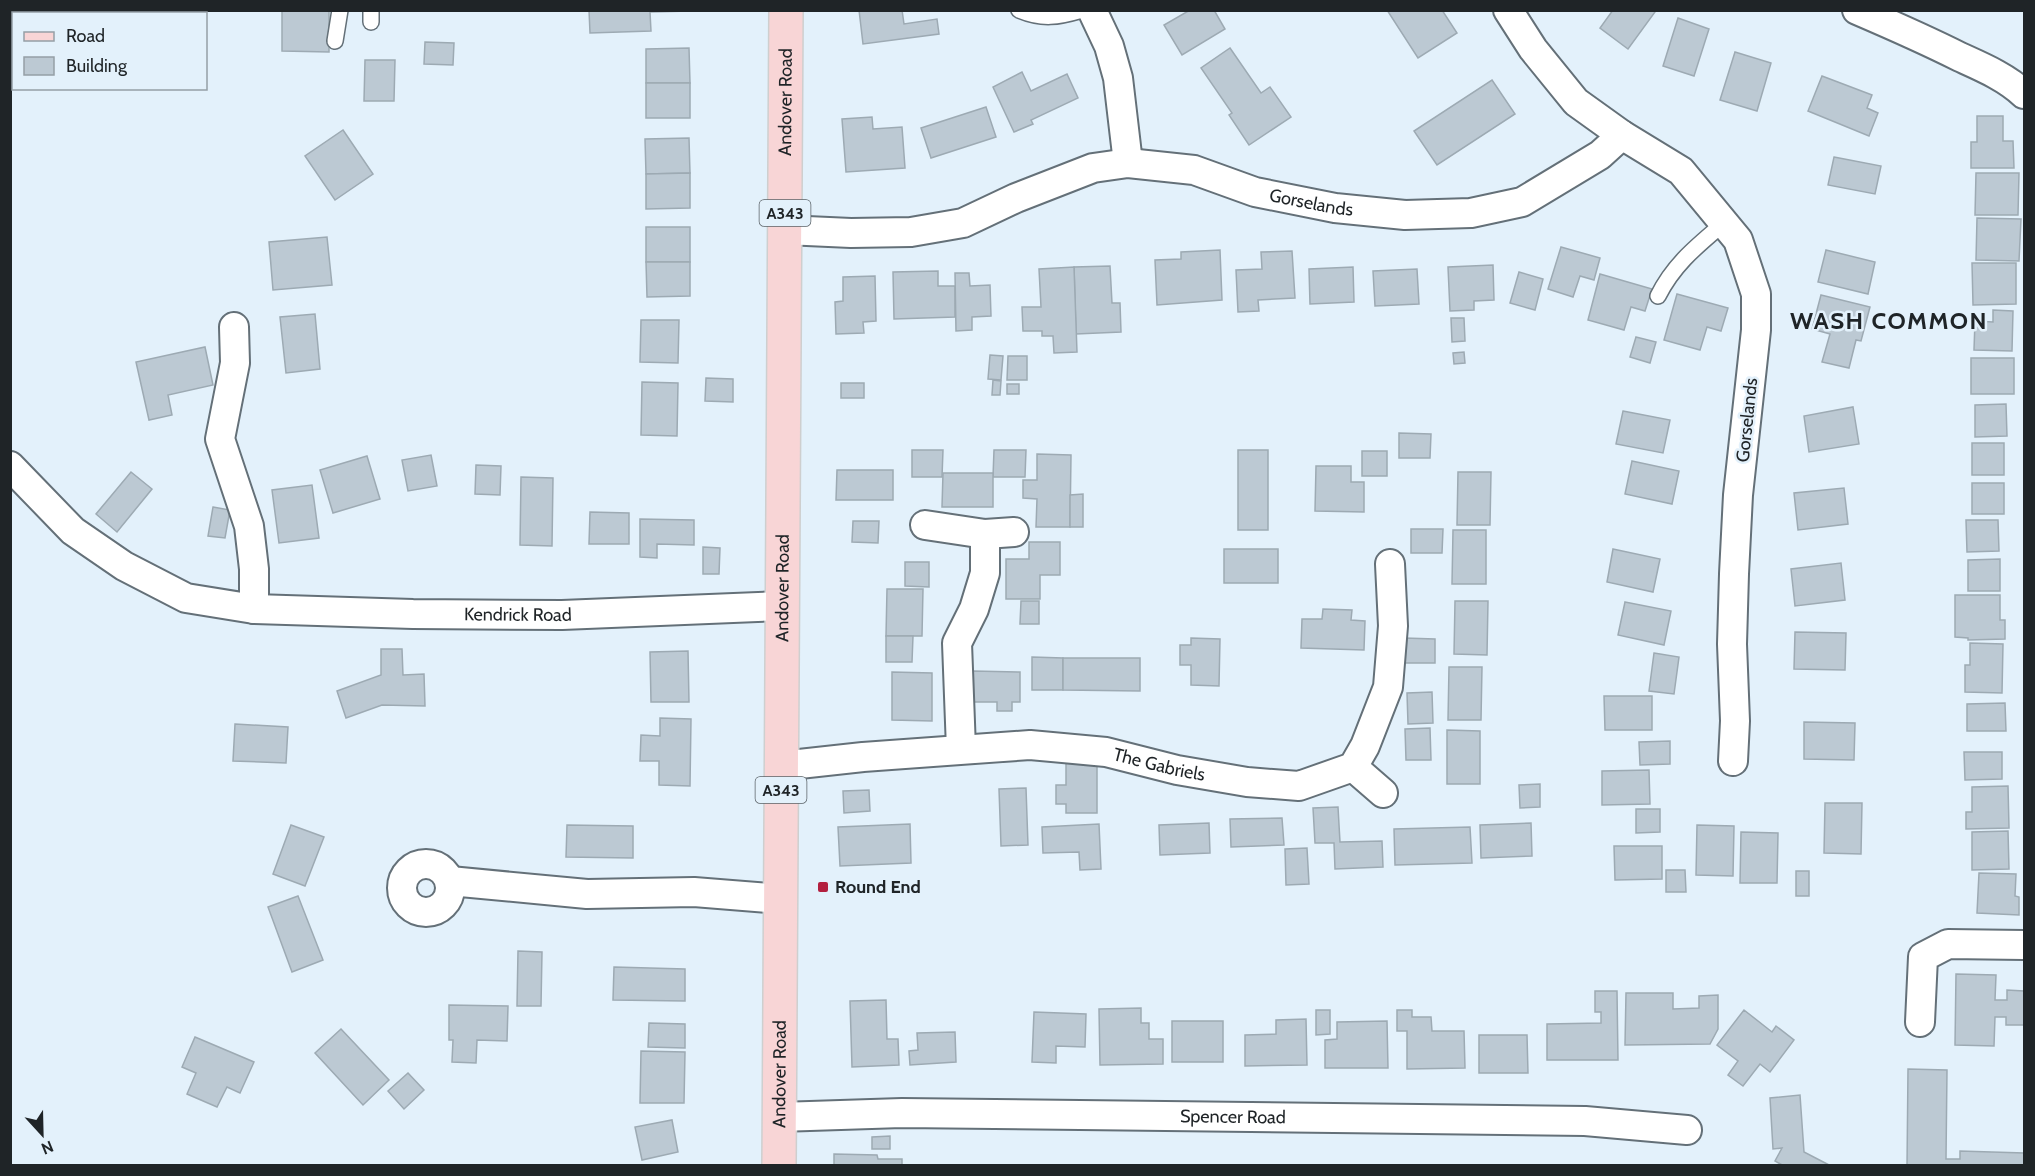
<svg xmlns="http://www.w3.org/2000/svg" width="2035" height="1176" font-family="Cabin,sans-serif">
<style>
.building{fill:#bcc9d3;stroke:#9daab3;stroke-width:1.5}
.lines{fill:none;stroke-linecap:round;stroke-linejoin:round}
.lane-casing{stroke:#647078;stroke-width:18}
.street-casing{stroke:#647078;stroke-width:32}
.primary-casing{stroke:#cecfcf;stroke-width:36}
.lane{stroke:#fff;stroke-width:15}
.street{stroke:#fff;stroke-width:28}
.primary{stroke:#f8d5d6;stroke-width:33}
.poi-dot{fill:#b21f3f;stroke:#e3f1fb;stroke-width:2}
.labels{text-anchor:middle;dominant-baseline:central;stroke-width:5;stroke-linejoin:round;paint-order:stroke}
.shield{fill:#e3f1fb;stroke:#5a6267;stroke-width:1.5}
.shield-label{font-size:16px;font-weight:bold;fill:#1f2427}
.street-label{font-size:18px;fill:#1f2427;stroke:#e3f1fb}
.poi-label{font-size:18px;font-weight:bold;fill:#1f2427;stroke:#e3f1fb;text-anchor:start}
.district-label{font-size:24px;font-weight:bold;letter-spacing:1.5px;fill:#1f2427;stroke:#e3f1fb}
</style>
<rect width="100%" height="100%" fill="#e3f1fb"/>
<g class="building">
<path d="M282,10H329V52L282,51Z"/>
<path d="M589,10H691V11L650,12L651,31L590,33Z"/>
<path d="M859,10H902L904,24L937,19L939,34L863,44Z"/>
<path d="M1190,10H1214L1225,29L1182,55L1164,25Z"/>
<path d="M1387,10H1442L1457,33L1418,58Z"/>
<path d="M1613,10H1654L1655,12L1628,49L1600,28Z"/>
<path d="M1678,18L1709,29L1694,76L1663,66Z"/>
<path d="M425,42L454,43L453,65L424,64Z"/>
<path d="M689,48L690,83H646V49Z"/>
<path d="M1230,48L1261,93L1270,87L1291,117L1249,145L1229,115L1232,113L1201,68Z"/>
<path d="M1735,52L1771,63L1757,111L1720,100Z"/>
<path d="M365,60H395L394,101H364Z"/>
<path d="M1022,72L1031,91L1067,74L1078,98L1031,120L1033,124L1014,132L993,87Z"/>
<path d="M1822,76L1872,95L1867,108L1878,113L1869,136L1808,111Z"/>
<path d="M1492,80L1515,114L1437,165L1414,131Z"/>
<rect x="646" y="83" width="44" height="35"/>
<path d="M986,107L996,137L931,158L921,128Z"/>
<path d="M1977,116H2003V141H2013L2014,168H1971V142H1977Z"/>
<path d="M872,117L873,129L902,127L905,168L846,172L842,119Z"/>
<path d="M343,130L373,174L335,200L305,156Z"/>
<path d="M689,138L690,173L646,174L645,139Z"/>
<path d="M1834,157L1881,166L1875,194L1828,185Z"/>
<path d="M690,173V208L646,209V174Z"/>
<path d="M1976,173H2019L2018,215H1975Z"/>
<path d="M1977,218L2021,219L2019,261L1976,260Z"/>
<rect x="646" y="227" width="44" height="35"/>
<path d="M327,237L332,285L273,290L269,242Z"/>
<path d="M1561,247L1600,258L1594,280L1580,276L1573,297L1548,289Z"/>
<path d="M1220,250L1222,300L1157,305L1155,260L1181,259V252Z"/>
<path d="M1826,250L1875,262L1868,294L1818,282Z"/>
<path d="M1292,251L1295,298L1258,300L1259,311L1238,312L1236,270L1262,269L1261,252Z"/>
<path d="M646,262H690V296L647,297Z"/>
<path d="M1972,263H2016V304L1973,305Z"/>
<path d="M1493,265L1494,300L1474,301V310L1450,311L1448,267Z"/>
<path d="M1110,266L1112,303H1120L1121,332L1076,334L1074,267Z"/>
<path d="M1074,267L1077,352L1054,353L1053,336H1042V331H1023L1022,307H1041L1039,269Z"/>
<path d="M1353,267L1354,302L1310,304L1309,269Z"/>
<path d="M1417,269L1419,304L1375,306L1373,271Z"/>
<path d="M938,271V286H955V317L894,319L893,272Z"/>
<path d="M1519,272L1543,279L1535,310L1510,303Z"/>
<path d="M955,273H969L970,286L990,285L991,316L972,317V330L956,331Z"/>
<path d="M1600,274L1652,289L1645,311L1631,307L1624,330L1588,320Z"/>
<path d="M875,276L876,321L863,322L864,333L836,334L835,302L843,301V277Z"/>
<path d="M1677,294L1728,308L1721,331L1707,327L1700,350L1664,340Z"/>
<path d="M1821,295L1870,307L1861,341L1856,340L1849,368L1822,362L1830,334L1812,329Z"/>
<path d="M1993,310L2013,311L2012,351L1974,350L1975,321L1993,322Z"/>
<path d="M315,314L320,369L286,373L280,317Z"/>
<path d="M1451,318H1464L1465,341L1452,342Z"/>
<path d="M641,320H679L678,363L640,362Z"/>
<path d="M1636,337L1656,342L1650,363L1630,357Z"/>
<path d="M205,347L213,385L168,395L172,415L149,420L136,362Z"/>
<path d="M1464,352L1465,363L1454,364L1453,353Z"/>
<path d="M990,355L1003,356L1001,380L988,379Z"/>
<path d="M1008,356H1027V380H1007Z"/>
<rect x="1971" y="358" width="43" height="36"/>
<path d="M706,378L733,379V402L705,401Z"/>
<path d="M993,380L1001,381L1000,395H992Z"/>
<path d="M642,382L678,383L677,436L641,435Z"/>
<rect x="841" y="383" width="23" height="15"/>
<rect x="1007" y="384" width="12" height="10"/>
<path d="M2006,404L2007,436L1975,437V405Z"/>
<path d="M1853,407L1859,444L1809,452L1804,416Z"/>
<path d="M1623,411L1670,420L1663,453L1616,444Z"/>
<path d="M1399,433L1431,434L1430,458H1399Z"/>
<rect x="1972" y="443" width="32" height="32"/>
<path d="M912,450H943L942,477H912Z"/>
<path d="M994,450H1026L1025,477H993Z"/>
<rect x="1238" y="450" width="30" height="80"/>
<rect x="1362" y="451" width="25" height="25"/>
<path d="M1037,454L1071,455L1070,527H1036L1037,499L1023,498V480H1037Z"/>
<path d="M431,455L437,486L408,491L402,460Z"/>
<path d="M367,456L380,499L333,513L320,470Z"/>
<path d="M1632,461L1679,471L1672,504L1625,494Z"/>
<path d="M476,465L501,466L500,495L475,494Z"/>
<path d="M1316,466H1351V482H1364V512L1315,511Z"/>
<path d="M837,470H893V500H836Z"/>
<path d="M131,472L152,489L117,532L96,514Z"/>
<path d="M1458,472H1491L1490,525H1457Z"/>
<path d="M943,473H993V507H942Z"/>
<path d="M521,477L553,478L552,546L520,545Z"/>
<rect x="1972" y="483" width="32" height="31"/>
<path d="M312,485L319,538L279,543L272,490Z"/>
<path d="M1844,488L1848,524L1798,530L1794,493Z"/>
<path d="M1083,494V527H1070V495Z"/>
<path d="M213,507L230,510L225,538L208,536Z"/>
<path d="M590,512L629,513V544H589Z"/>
<path d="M640,519L694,520V545L657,544V558L640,557Z"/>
<path d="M1966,520H1998L1999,551L1967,552Z"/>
<path d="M853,521H879L878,543L852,542Z"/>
<path d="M1411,529H1443L1442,553H1411Z"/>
<path d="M1453,530H1486V584H1452Z"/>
<path d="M1029,542H1060V575H1040V599H1006V559H1029Z"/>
<path d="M703,547L720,548L719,574H703Z"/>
<rect x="1224" y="549" width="54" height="34"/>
<path d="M1613,549L1660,559L1653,592L1607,582Z"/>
<path d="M2000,559V591H1968V560Z"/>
<path d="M905,562H929V587L905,586Z"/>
<path d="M1841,563L1845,600L1795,606L1791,569Z"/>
<path d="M887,589H923L922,636H886Z"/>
<path d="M1955,595H2000V620H2005V639L1968,640V638L1955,637Z"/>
<path d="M1021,601H1039V624H1020Z"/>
<path d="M1455,601H1488L1487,655L1454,654Z"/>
<path d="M1625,602L1671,611L1664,645L1618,635Z"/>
<path d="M1323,609L1352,610L1351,620L1365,621L1364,650L1301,648L1302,619H1322Z"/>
<path d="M1795,632L1846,633L1845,670L1794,669Z"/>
<path d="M886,636H913L912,662H886Z"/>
<path d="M1191,638L1220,639L1219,686L1191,685V665H1180V645H1191Z"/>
<path d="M1404,638L1435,639V663H1404Z"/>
<path d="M1970,643L2003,644L2002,693L1965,692V665H1970Z"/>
<path d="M381,649H402L403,675L424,674L425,706L382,705L346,718L337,691L381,675Z"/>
<path d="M688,651L689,702H651L650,652Z"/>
<path d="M1654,653L1679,657L1674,694L1649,691Z"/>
<path d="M1032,657L1063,658V690H1032Z"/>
<path d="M1063,658H1140V691L1063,690Z"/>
<path d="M1449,667H1482L1481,720H1448Z"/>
<path d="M973,671L1020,672V702H1012V711H997V702H973Z"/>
<path d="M892,672L932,673V721L892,720Z"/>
<path d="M1432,692L1433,723L1408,724L1407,693Z"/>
<path d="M1604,696H1652V730H1605Z"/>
<path d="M2005,703L2006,731H1967V704Z"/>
<path d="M660,718L691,719L690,786L659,785V761H640L641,735L660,736Z"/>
<path d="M1804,722L1855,723L1854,760L1804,759Z"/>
<path d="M235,724L288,727L286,763L233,761Z"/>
<path d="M1430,728L1431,760H1406L1405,729Z"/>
<path d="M1447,730L1480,731V784H1447Z"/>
<path d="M1670,741V764L1640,765L1639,742Z"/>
<path d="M1964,752H2002V779L1965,780Z"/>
<path d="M1066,763H1097V813H1066V804H1056V785H1066Z"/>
<path d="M1649,770L1650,804L1602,805V771Z"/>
<path d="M1540,784V807L1520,808L1519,785Z"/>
<path d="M2008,786L2009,828L1966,829V812H1972V787Z"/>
<path d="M1026,788L1028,845L1001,846L999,789Z"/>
<path d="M869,790L870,811L844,813L843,791Z"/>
<path d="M1825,803H1862L1861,854L1824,853Z"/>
<path d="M1338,807L1340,842L1382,841L1383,867L1335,869L1334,843H1315L1313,808Z"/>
<path d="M1636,809H1660V832L1636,833Z"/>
<path d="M1282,818L1284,845L1231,847L1230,819Z"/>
<path d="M1209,823L1210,853L1160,855L1159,825Z"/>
<path d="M1531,823L1532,856L1481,858L1480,825Z"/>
<path d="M910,824L911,863L840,866L838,827Z"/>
<path d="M1099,824L1101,869L1080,870L1079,852L1043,853L1042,827Z"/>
<path d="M291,825L324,837L305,886L273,874Z"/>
<path d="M567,825L633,826V858L566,857Z"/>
<path d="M1697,825L1734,826L1733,876L1696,875Z"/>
<path d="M1470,827L1472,863L1395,865L1394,829Z"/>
<path d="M2008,831L2009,869L1972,870V832Z"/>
<path d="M1741,832L1778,833L1777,883H1740Z"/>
<path d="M1614,846H1662V879L1615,880Z"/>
<path d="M1307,848L1309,884L1286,885L1285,849Z"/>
<path d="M1666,870H1685L1686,892H1666Z"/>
<rect x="1796" y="871" width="13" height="25"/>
<path d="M1979,873L2016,874L2015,896L2019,897V915L1977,913Z"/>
<path d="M298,896L323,960L292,972L268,907Z"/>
<path d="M518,951L542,952L541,1006H517Z"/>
<path d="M614,967L685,969V1001L613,1000Z"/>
<path d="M1956,974L1996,975L1995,1000H2007V990L2024,991V1025H2006V1017H1995L1994,1046L1955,1045Z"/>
<path d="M1595,991H1617L1618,1060H1547V1024L1601,1023V1012H1595Z"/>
<path d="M1626,993H1673V1009L1699,1008V996L1718,995V1029L1710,1044L1625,1045Z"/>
<path d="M886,1000L887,1039H898L899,1065L852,1067L850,1001Z"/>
<path d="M449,1005L508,1006L507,1041L477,1040L476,1063L452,1062L453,1040H449Z"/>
<path d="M1141,1008V1023H1149V1039H1163V1064L1100,1065L1099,1009Z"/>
<path d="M1316,1010H1330V1034L1316,1035Z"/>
<path d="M1397,1010H1412V1017H1431L1432,1031H1464L1465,1068L1407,1069V1031H1397Z"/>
<path d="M1744,1010L1772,1032L1776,1026L1794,1040L1770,1072L1760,1064L1743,1086L1728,1075L1738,1061L1717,1045Z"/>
<path d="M1034,1012L1086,1014L1085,1047L1056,1046V1063L1032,1062Z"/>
<path d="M1306,1019L1307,1065L1245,1066V1035L1276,1034V1020Z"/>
<rect x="1172" y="1021" width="51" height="41"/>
<path d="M1387,1021L1388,1068H1325V1040L1337,1039V1022Z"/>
<path d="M649,1023L685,1024V1048L648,1047Z"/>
<path d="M341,1029L389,1080L363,1105L315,1053Z"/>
<path d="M955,1032L956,1062L910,1065L909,1051L918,1050L917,1033Z"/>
<path d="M1479,1035H1527L1528,1073H1479Z"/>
<path d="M195,1037L254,1062L240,1093L227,1087L217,1107L187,1094L196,1073L182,1067Z"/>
<path d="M641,1051L685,1052L684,1103H640Z"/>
<path d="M1908,1069L1947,1070L1946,1159H1960V1151L2024,1153V1166H1907Z"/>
<path d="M408,1073L424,1090L404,1109L388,1091Z"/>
<path d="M1800,1095L1804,1152L1831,1166H1784L1775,1161L1782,1148L1773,1149L1770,1098Z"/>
<path d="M672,1120L678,1152L642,1160L635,1127Z"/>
<path d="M890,1136V1149H872V1137Z"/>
<path d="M834,1154L877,1155L878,1159H902V1166H834Z"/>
</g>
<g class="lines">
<g class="lane-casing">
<g id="lane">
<path d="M1019,10C1043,20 1058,17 1082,10"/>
<path d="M371,22V10"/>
<path d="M335,41L340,10"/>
<path d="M1658,296C1674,264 1697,246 1724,223"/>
</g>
</g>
<g class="street-casing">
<g id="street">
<path d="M1092,10L1109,46L1118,78L1128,163"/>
<path d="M1508,10L1533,49L1576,102L1622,135L1681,171L1738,240L1756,294V330L1738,495L1734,574L1732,644L1735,721L1733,761"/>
<path d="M1857,10C1892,25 1926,40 1960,57C1982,67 2006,77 2024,94"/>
<path id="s1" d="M785,230L851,233L911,232L963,223L1016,198L1093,168L1128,163L1194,170L1255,192L1335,208L1405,215L1471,213L1522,202L1600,155L1622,135"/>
<path d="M234,327L235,363L220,439L249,526L254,569V609"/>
<path id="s2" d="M10,466L73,531L124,566L186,598L254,609L413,614L562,615L783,606"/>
<path d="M925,525L985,534L1014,532"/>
<path d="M961,749L957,643L974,609L985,573V534"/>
<path id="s3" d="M781,766L863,757L1030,745L1106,752L1177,770L1247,782L1299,786L1353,767L1365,746L1388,687L1393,626L1390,564"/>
<path d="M1353,767L1383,793"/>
<circle cx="426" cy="888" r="24"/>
<path d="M450,881L587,894L694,892L781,899"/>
<path d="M1920,1022L1923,957L1948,944L2024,945"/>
<path id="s4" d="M779,1117L902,1113L1585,1121L1687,1130"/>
</g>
</g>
<g class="primary-casing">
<g id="primary">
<path id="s5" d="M779,1166L786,10"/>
</g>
</g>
<use href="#lane" class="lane"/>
<use href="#street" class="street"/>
<use href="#primary" class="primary"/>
</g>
<rect class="poi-dot" x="817" y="881" width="12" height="12" rx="3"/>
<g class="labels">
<g class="shield">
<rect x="759.5" y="200" width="51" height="26" rx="4.5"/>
<rect x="755.5" y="777" width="51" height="26" rx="4.5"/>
</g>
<g class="shield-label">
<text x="785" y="213">A343</text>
<text x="781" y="790">A343</text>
</g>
<g class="street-label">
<text stroke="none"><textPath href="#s5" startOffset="1064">Andover Road</textPath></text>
<text stroke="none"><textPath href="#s1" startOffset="544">Gorselands</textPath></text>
<text transform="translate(1747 420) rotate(-84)">Gorselands</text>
<text stroke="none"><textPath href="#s5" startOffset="578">Andover Road</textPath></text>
<text stroke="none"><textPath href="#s2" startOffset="555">Kendrick Road</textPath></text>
<text stroke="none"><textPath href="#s3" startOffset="381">The Gabriels</textPath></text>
<text stroke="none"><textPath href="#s5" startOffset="92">Andover Road</textPath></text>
<text stroke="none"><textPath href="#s4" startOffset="454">Spencer Road</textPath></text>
</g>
<g class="poi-label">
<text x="835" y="887">Round End</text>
</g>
<g class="district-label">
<text x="1889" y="320">WASH COMMON</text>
</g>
</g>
<rect width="2035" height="1176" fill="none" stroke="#1f2427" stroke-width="24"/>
<rect x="12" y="12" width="195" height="78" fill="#e3f1fb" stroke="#959fa6" stroke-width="1.5"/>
<rect x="24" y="32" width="30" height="9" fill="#f8d5d6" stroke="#959fa6" stroke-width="1.5"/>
<text x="66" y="42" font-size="18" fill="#1f2427">Road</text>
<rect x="24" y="57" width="30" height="18" fill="#bcc9d3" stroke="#959fa6" stroke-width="1.5"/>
<text x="66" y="72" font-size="18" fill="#1f2427">Building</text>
<g transform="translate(42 1134) rotate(158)" stroke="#e3f1fb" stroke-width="4.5" paint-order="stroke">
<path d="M0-4.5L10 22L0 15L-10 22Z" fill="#1f2427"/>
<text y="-9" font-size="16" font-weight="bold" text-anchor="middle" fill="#1f2427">N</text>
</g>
</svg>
